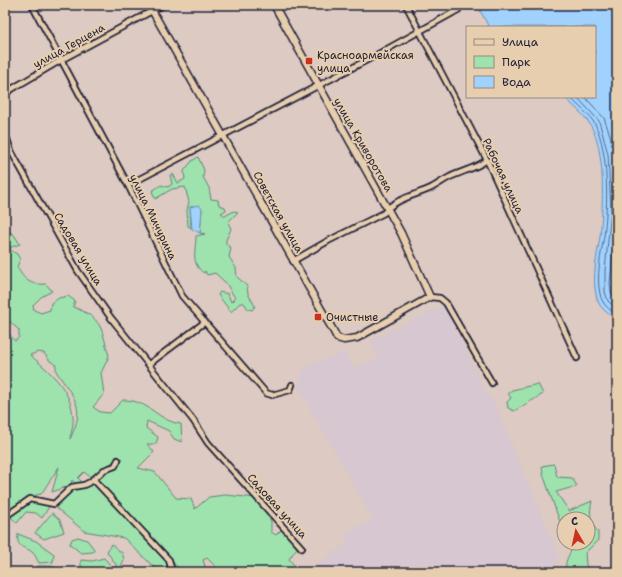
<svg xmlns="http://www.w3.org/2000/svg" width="622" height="577" font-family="'Shantell Sans',sans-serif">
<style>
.built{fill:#d6c7d0}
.green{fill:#9ee3ae;stroke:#608274;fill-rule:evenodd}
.water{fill:#a1d2fe;stroke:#6e8cb0}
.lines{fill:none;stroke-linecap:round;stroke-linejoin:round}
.shore{stroke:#556889;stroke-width:1}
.street-casing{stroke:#22223b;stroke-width:8}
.secondary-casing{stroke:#22223b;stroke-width:9}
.street{stroke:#e6ceae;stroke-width:4.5}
.secondary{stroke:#e6ceae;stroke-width:6}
.poi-dot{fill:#c8321e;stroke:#e6ceae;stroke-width:1.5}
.labels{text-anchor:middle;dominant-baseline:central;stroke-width:4;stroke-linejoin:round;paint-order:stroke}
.street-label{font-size:11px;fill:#22223b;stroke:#e6ceae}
.poi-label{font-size:11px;fill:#22223b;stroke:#e6ceae;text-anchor:start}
</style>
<rect width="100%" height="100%" fill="#ddcac2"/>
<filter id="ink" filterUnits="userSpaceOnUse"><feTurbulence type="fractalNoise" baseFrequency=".025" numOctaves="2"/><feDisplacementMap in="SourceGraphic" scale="8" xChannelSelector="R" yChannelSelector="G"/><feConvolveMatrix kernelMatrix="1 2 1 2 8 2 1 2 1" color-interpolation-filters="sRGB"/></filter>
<g filter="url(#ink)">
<path class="built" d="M444,305L487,394L495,405L560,559L549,572H308L347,543L345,534L374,520L298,387L303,368L345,352L354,369L379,358L370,341Z"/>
<g class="green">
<path d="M198,157L204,170L203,177L209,188L211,199L218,200L219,205L225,207L226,210L221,213L225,216L234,211L238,212L228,222L231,229L226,240V244L231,248L229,257L236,268L237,277L247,286L248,294L255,306L252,310L248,309L244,303H240L231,312L218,295L220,292L228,294L231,302L235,298L226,283L215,273L207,275L205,271L204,273C190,264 196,249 196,236L205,234L200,233L202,209L190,207L191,228L188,226L187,210L189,202L185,187L172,189L155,199L152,191L161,185L168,187L172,184L170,175L173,174L178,183L185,179L184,171L192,161Z"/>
<path d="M5,228L14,235L20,244L11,247L10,250L17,254L20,259L17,267C25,281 30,285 46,284L52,291L41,297L33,305L34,310L41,313L50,310L51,303L59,298L68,296L75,301L73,307C103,318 101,328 109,356L101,373L104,394L93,407L100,412L110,413L123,400C150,400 157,421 181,424L182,442L174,439L169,431L147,421L146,428L158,437L156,444H147L154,452L138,468L155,472L176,498L191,499L195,509L209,497L225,495L256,498L271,521V532L276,535L283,528L297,548L289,559L300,572H208L211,570L218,569L207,558L203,560L205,566L201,572H182L95,479L108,469L116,468L123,459L119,457L92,478L84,472L78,478L84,484L77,485L72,480L71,485L52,492L59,467L41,494L32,496L8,513L5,510V329L15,341L19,337V330L6,318ZM38,352L44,353L50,361L56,365V371C73,398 87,405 70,439C71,432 74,424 73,417C71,389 50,372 30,355Z"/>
<path d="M538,384L543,394L514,411L508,408L507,402L511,398L508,393L512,390Z"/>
<path d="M554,464L557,477L572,478L577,486L556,492L569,511L592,501C589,513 590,523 598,532V540L585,553L586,565L589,572H568C561,561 573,554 572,543H588V519H564V527L560,522L543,474L542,466Z"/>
<path d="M95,484L169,561L164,572H159L124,538L84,531L55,507C67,488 75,490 95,484Z"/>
<path d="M30,501L50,505L42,518L36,513L26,512L17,523L10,516Z"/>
<path d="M52,513L60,520L64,532L44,539L35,533Z"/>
<path d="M18,534L36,541L54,554L53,562L39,563C37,560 35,554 32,552C25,546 16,549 18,534Z"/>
<path d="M78,537L87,540L94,549L93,552L81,553L70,544L72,539Z"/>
<path d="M111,544L122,553L124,559L121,567L129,572H95L81,567V560L92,561L104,558L113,568L117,566L107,552Z"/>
<path d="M38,566H51L66,572H17L18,570L33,569Z"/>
</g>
<g class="water">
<path d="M477,5H617V319C607,314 598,307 596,295C592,277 597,255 600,237C603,207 606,153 591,126C585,115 573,106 564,97H595V27H489Z"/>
<path d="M199,205L202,209L200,233L192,229L190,207Z"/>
</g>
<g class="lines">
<g class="shore">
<path d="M570,97C578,106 589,114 595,124C609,152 608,206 604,236C601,254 596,276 600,294C602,304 609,310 617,314"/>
<path d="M577,97L599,121L608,154L611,211L605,270V292L608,301L617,309"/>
<path d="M585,97L604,118L610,135L614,154L617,211L610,283L611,292L617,302"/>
</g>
<g class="street-casing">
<g id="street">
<path d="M32,5L128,185L182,296L266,393L272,395L290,390L292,385"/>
<path d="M406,5L487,160L577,358"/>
<path d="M5,93L61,60L163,5"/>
<path d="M5,133L11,151L78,271L111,318L193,420L208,443L302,548"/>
<path d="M128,185L371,58L458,10"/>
<path d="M293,261L328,241L384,213C393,200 415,195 429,189C436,186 442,181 448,178C461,171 475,169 487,160"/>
<path d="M430,297L440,298L446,303L492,383"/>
<path d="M149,364L205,322"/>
<path d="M93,479L169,560L172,572"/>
<path d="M6,516L30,499L54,504L72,487L84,485L92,481L104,470L115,466L118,460"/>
</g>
</g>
<g class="secondary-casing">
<path id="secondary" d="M149,5L334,332L337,338L344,340L357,338L430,297L401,233L274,5"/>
</g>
<use href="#street" class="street"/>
<use href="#secondary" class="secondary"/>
</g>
</g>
<g class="poi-dot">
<rect x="305" y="57" width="8" height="8" rx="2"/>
<rect x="314" y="313" width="8" height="8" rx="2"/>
</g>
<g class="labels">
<g class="street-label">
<text transform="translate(69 46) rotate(-29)">улица Герцена</text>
<text transform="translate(363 145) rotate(60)">улица Криворотова</text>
<text transform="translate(503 176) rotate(65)">Рабочая улица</text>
<text transform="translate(278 212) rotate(61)">Советская улица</text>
<text transform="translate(153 217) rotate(64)">улица Мичурина</text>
<text transform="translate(78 249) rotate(59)">Садовая улица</text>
<text transform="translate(277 506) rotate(48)">Садовая улица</text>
</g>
<g class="poi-label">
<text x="317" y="55">Красноармейская<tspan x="317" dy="13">улица</tspan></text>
<text x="326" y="317">Очистные</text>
</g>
</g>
<rect width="622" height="577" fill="none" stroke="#e6ceae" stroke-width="20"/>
<rect x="10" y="10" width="602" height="557" fill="none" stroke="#22223b" stroke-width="1.5" filter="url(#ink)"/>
<rect x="466" y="26" width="130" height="72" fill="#e6ceae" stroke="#988980"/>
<rect x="474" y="39" width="20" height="6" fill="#e6ceae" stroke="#988980"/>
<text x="502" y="46" font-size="12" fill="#22223b">Улица</text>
<rect x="474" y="56" width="20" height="12" fill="#9ee3ae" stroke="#988980"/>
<text x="502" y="66" font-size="12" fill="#22223b">Парк</text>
<rect x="474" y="76" width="20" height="12" fill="#a1d2fe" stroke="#988980"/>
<text x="502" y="86" font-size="12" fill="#22223b">Вода</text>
<g transform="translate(576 531) rotate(351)"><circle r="19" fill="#e6ceae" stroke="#988980"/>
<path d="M0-3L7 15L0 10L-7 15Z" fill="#c8321e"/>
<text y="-6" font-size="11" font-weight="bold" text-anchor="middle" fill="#22223b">С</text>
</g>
</svg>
